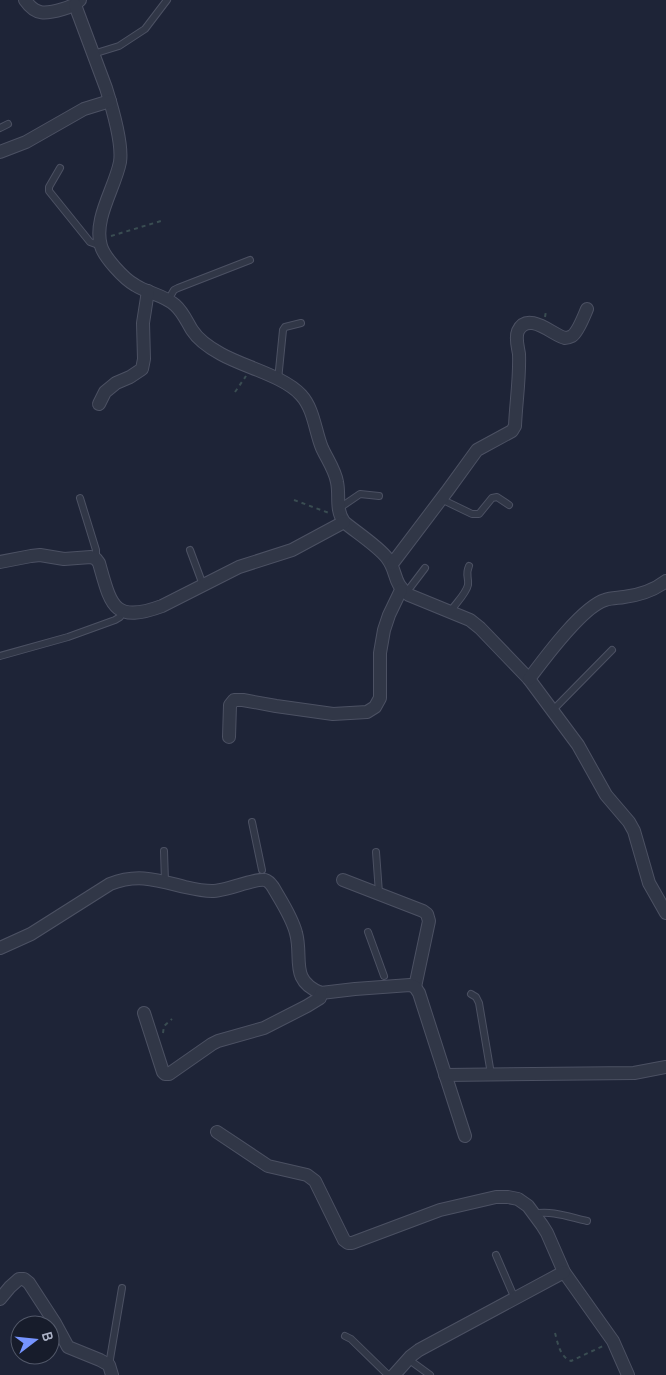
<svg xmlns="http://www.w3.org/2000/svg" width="666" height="1375" font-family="Manrope,sans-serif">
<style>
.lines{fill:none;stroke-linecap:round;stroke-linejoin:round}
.service-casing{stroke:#4c5163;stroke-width:8}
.minor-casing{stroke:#4c5163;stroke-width:14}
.path{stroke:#3a4d52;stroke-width:2;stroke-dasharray:4 4;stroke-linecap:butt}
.service{stroke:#313747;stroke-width:6}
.minor{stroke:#313747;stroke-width:12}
</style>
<rect width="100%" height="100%" fill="#1e2437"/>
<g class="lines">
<g class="service-casing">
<g id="service">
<path d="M93,54L119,46L145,29L167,0"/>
<path d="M0,128L8,124"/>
<path d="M60,168L49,187V191L90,242L101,246"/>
<path d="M168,300L174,290L178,288L250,260"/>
<path d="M278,380L283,330L285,327L301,323"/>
<path d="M80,498L96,550V559"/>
<path d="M441,499L472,514H479L492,498L497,497L509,505"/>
<path d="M338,509L360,494L379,496"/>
<path d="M190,550L203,585"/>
<path d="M406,593L425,568"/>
<path d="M450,612C455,604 466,594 468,585C469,577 465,575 469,566"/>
<path d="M0,656L68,637L115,620L120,617L122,611"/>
<path d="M552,711L612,650"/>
<path d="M252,822L262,870"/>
<path d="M164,851L165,882"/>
<path d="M376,852L379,893"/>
<path d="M368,932L384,976"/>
<path d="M471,994L476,997L479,1003L491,1074"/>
<path d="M533,1214C551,1210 569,1217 587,1221"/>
<path d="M496,1255L512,1292"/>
<path d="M345,1336L351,1339L388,1375"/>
<path d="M408,1359L430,1375"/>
<path d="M109,1365L122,1288"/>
</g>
</g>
<g class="minor-casing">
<g id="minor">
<path d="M25,0C36,16 46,14 63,9C70,7 75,5 80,0"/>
<path d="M75,5L106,88C112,107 123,143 120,162C115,188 93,219 101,246C104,257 124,279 135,285C147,293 164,295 175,305C183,312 187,322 192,330C199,341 210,348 221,354C244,367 284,376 301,395C314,409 315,431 322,448C327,459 335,470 337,482C340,496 335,509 344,522C356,532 379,547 387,558C398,572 392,583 409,595L470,620L480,628L529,679L578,745L606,795L629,822L634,831L649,883L666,913"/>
<path d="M0,152L26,142L84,109L110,101"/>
<path d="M99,404L105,392L116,383L130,377L142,369L144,359L143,323L148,291"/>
<path d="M0,562L31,556L40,555L64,559L91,557L96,559L99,563C111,605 113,624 162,606L239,567L292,550L344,522"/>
<path d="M392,564L448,490L477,450L512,431L515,426C516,402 520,378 519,354C518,347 515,338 518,331C528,310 554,336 565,338C567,338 570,337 572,336C578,332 584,316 587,309"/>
<path d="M529,679C544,659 582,607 605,600C611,598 618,598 624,597C640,595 653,591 666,581"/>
<path d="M229,737L230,705L234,700H243L276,706L333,714L367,712L375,707L380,698V653L384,630L389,615L401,590"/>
<path d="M343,880L423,911L427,914L429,921L415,987"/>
<path d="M0,948L31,934L110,884C138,873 157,880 185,887C194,889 203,891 212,891C226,891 255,878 265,880C269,881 271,884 273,887C281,901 292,917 296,933C303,958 289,980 321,993L355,989L410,985L415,987L419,993L465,1136"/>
<path d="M144,1013L163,1072L165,1074H169L212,1044L218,1041L264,1028L307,1006L320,998L321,993"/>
<path d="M445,1075L634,1073L666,1067"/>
<path d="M217,1132L268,1166L307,1175L315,1181L344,1240L348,1243H352L440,1210L496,1197H508L518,1199L528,1206L542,1225L547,1233L564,1272L613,1341L628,1375"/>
<path d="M0,1299L10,1287L19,1279H24L29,1283L55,1323L68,1347L100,1360L109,1365L112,1375"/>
<path d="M394,1375L411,1356L419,1350L564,1272"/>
</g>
</g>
<g class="path">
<path d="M111,236L161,221"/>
<path d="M545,317L546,311"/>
<path d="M235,392L246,376"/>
<path d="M294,500L329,513"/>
<path d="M163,1033L164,1026L172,1019"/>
<path d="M555,1333C558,1344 560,1357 571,1361L603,1346"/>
</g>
<use href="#service" class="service"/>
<use href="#minor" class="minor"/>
</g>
<g transform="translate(35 1340) rotate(74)"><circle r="24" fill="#171c2b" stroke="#525869"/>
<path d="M0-4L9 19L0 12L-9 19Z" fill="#7694ff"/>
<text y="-8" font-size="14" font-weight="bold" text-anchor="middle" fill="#abb1c5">B</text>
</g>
</svg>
